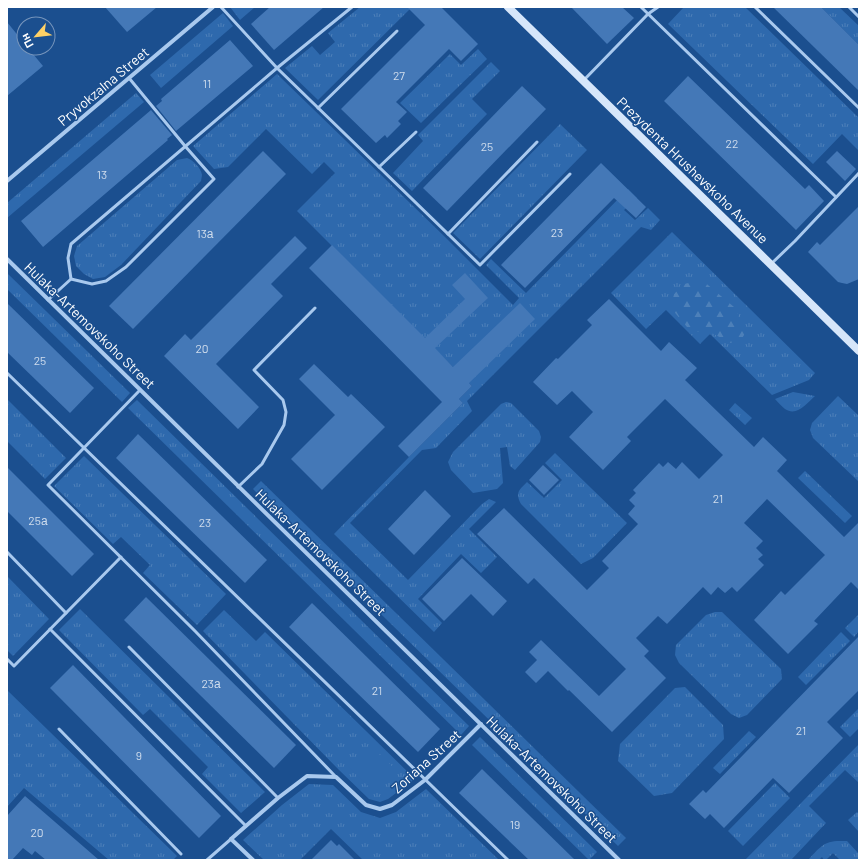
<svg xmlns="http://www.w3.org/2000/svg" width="866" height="867" font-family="Barlow,sans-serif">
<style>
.grass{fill:url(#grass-tufts)}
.forest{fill:url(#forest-firs)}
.park{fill:#2e69ad}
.building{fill:#4478b7}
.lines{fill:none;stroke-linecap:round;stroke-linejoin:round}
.lane{stroke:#a9c9ee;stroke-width:3}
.street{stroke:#a9c9ee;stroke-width:4}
.secondary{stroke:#d6e6fa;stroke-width:8}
.labels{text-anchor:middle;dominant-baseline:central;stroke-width:3;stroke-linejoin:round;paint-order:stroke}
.number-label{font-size:12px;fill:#d0dded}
.street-label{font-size:14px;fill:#fff;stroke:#1b4f8f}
</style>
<defs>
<pattern id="grass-tufts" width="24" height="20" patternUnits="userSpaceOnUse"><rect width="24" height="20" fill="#2e69ad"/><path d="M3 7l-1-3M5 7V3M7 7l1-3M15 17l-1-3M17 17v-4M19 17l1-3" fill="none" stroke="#4d80b9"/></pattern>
<pattern id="forest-firs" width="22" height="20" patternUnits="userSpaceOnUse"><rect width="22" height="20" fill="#2e69ad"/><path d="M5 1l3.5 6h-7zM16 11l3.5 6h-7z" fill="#4d80b9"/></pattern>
</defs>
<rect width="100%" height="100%" fill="#1b4f8f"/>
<g class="grass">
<path d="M230,7H255L240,20Z"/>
<path d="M360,7H412L318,100L285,68L312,46L320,55L335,42L328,33Z"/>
<path d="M684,7H745L859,118V151L842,134L813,164L668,24Z"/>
<path d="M821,7H839L859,26V45Z"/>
<path d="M223,13L233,26L161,88L150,75Z"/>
<path d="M478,49L487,59L421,123L400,103L450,54L461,65Z"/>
<path d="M491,62L500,71L472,99L487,114L412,191L393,173L423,141L418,135Z"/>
<path d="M277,74L444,236L513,305L519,298L486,265L491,259L526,293L628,189L637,198L624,210L635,220L648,208L660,220L651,230L641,227L467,401L472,411L436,448L422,450L350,523L408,580L482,504L489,499L496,502L469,529L497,557L481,573L461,554L418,599L442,623L434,632L334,534L409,457L463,403L459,399L472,386L297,211L335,173L324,162L312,174L266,129L228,167L214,169L193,146Z"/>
<path d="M136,93L144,102L7,218V203Z"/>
<path d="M560,124L587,150L480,259L453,233Z"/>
<path d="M187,158C193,160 201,168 202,175C202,175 201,181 201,181L121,265L105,277L93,279L84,274L76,266L74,256L77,246L177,160Z"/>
<path d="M672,232L815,373L809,380L772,395L710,334L700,344L666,310L646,329L611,293Z"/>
<path d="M7,273L130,393L122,402L7,289Z"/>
<path d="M793,392L815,396C807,403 797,417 785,409C781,406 778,402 775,399Z"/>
<path d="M838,396L859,416V482L813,438L810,430L812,423Z"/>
<path d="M7,399L66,458L45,479L7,441Z"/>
<path d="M137,400L469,726L461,735L128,408Z"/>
<path d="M506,402L511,403L539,431L541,437L540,442L515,470L510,466L507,447L500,448L503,483L497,489L473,493L451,470L448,462L453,452L501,404Z"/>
<path d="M735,403L752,418L745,425L729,410Z"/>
<path d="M555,453L627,523L593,558L581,564L521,504C515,493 519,490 527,482L544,498L562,480L545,463Z"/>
<path d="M84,456L226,594L197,625L143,573L150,565L121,537L113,544L54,486Z"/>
<path d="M805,471L852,516L845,523L798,478Z"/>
<path d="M261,481L626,838L618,846L253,489Z"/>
<path d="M7,576L49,619L13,656L7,650Z"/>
<path d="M80,609L265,792L241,813L202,774L208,767L150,709L143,715L59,630Z"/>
<path d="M224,610L256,641L265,632L415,779L388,799L380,802L369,799L339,770L203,631Z"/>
<path d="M715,612H722L781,669L782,679L747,715L739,718L731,714L679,663L675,655L676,645L706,615Z"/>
<path d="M859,614V631L854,637L845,628Z"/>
<path d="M841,632L850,641L806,685L798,677Z"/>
<path d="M685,687L723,725L724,739L672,793L654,796L618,761L620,744L675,688Z"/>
<path d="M7,690L177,856L173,860H109L24,788L7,807Z"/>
<path d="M859,708V728L850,737L840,727Z"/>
<path d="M749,731L756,737L720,774L713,768Z"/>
<path d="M480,737L597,852L589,860L472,745Z"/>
<path d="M859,744V781L858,782L845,770L809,806L826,823L791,860H745Z"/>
<path d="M775,783L790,798L743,846L728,831Z"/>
<path d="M309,784L333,785L361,812L380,818L396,812L426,789L499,860H363L331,829L300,860H264L243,840L282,805Z"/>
<path d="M857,812L859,814V832L848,820Z"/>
<path d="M837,841H847L859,854V860H840L833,853L826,860H824L822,857L819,860H808C818,850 822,842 837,841Z"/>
</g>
<path class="forest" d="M702,280L734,307L747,330L741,340L730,343L714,334L705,332H695L687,327L671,308L674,294L684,284Z"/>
<path class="park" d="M370,746L394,768L370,788L348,766Z"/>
<g class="building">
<path d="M105,7H157L127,32Z"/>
<path d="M270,7H324L274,50L251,24Z"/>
<path d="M407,7H441L478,44L461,61L449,49L396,102L407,112L398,121L401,124L387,138L385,135L376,143L341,109L425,25Z"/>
<path d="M571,7H622L634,18L607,44Z"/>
<path d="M773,7H821L859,45V91Z"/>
<path d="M7,22L24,43V48H28L43,66L7,96Z"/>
<path d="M230,40L253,66L176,131L156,106L162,101L161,99Z"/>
<path d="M688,76L805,189L809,185L824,201L796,230L664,101Z"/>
<path d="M522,86L546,109L447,211L423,188Z"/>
<path d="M151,110L172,135L167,139L168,140L43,247L21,221Z"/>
<path d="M263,151L286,174L133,329L109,306Z"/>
<path d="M837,151L856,169L845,181L826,162Z"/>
<path d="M601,163L646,207L636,218L614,198L525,288L501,265Z"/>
<path d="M859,206V279L847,284L842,283L838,282L808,252L817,242L820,245Z"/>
<path d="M295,236L307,248L271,284L283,296L216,364L259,407L238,429L164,356L185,334L191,340Z"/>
<path d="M332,245L425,338L465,299L452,285L465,273L488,298L435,348L453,367L520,303L535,319L469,383L472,386L459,399L463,403L409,457L398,446L442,402L309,268Z"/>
<path d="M609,299L661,351L669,342L697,368L685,380L754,447L763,437L787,460L777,471L844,537L859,522V590L851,582L814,621L818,624L788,654L754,620L781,591L785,595L825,555L767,499L744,523L763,541L756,548L763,555L758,559L764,565L737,592L732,587L725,593L718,587L711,595L703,587L667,624L658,616L636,638L649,651L644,656L666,678L612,732L569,690L568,691L548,671L536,683L525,672L537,660L529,652L541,640L599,696L626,669L534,578L528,584L477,534L504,508L587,590L609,568L602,561L638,524L628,514L635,506L629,500L636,493L633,490L659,463L663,467L668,462L676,469L682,462L699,479L723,455L665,399L627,437L631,441L603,470L569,437L593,412L572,391L557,405L533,382L556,358L558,359L592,325L587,320Z"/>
<path d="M7,303L94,388L70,413L7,352Z"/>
<path d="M314,364L348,397L351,394L385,427L322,490L291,459L335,415L299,379Z"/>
<path d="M138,434L267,560L245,583L116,458Z"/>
<path d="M543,465L559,480L544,495L529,480Z"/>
<path d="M7,467L94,554L72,576L7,511Z"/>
<path d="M425,490L451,516L414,555L388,529Z"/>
<path d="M462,558L507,601L493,616L471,594L444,621L422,599Z"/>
<path d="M146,597L296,745L274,768L124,620Z"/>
<path d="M312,603L440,729L418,752L289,627Z"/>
<path d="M859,636V690L827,722L843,738L789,793L773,778L724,828L710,814L705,819L689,804L703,790L706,793Z"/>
<path d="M73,665L221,816L199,838L50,688Z"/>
<path d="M482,769L575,860H529L459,793Z"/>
<path d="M25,796L99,860H46L35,851L32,855L23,848L12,860H7V816Z"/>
<path d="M331,840L337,846L339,844L355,860H311Z"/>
</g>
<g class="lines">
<g class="lane">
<path d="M221,7L277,68L480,265L570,174"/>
<path d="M641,7L836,197"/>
<path d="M755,7L859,108"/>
<path d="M849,7L859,17"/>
<path d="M583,81L648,14L658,7"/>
<path d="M318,108L397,31"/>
<path d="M379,167L416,132"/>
<path d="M448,234L537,142"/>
<path d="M771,264L795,241L859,173"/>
<path d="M71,279L92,284L106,281L126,267L214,179L185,146L129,78"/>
<path d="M48,300L71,279L68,258L71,244L277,68L352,7"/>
<path d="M7,373L508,860"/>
<path d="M140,390L48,485L195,631L336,777"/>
<path d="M238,487L262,464L284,425L286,412L283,400L254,370L315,308"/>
<path d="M7,552L66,613"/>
<path d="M50,629L246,826"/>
<path d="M129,647L278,798"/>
<path d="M7,659L14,666L121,557"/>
<path d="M59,729L181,854"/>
<path d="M207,860L231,839"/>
</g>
<g class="street">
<path d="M7,181L213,7"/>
<path d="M7,259L619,860"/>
<path d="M253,860L231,839L278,798L307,776L336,777L366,805L380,809L392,805L425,780L481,724"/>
</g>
<path class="secondary" d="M508,7L859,351"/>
</g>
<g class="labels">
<g class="number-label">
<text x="399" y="75">27</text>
<text x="207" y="83">11</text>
<text x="732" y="143">22</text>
<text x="487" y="146">25</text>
<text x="102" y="174">13</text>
<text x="557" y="232">23</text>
<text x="205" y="233">13а</text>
<text x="202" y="348">20</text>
<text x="40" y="360">25</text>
<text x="718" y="498">21</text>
<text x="38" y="520">25а</text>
<text x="205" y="522">23</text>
<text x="211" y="683">23а</text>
<text x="377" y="690">21</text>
<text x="801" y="730">21</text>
<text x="139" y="755">9</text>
<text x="515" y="824">19</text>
<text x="37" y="832">20</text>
</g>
<g class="street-label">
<text transform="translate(103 86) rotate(-40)">Pryvokzalna Street</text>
<text transform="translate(693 170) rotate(44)">Prezydenta Hrushevskoho Avenue</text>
<text transform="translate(90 325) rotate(44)">Hulaka-Artemovskoho Street</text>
<text transform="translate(321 552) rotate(44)">Hulaka-Artemovskoho Street</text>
<text transform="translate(426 761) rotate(-42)">Zoriana Street</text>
<text transform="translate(552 779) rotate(44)">Hulaka-Artemovskoho Street</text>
</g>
</g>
<rect width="866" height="867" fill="none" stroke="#ffffff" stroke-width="16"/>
<g transform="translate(36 36) rotate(242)"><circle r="19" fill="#1b4f8f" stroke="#7695bc"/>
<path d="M0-3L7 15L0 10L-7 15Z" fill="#ffd166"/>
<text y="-6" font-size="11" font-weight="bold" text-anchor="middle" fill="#ffffff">Пн</text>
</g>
</svg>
